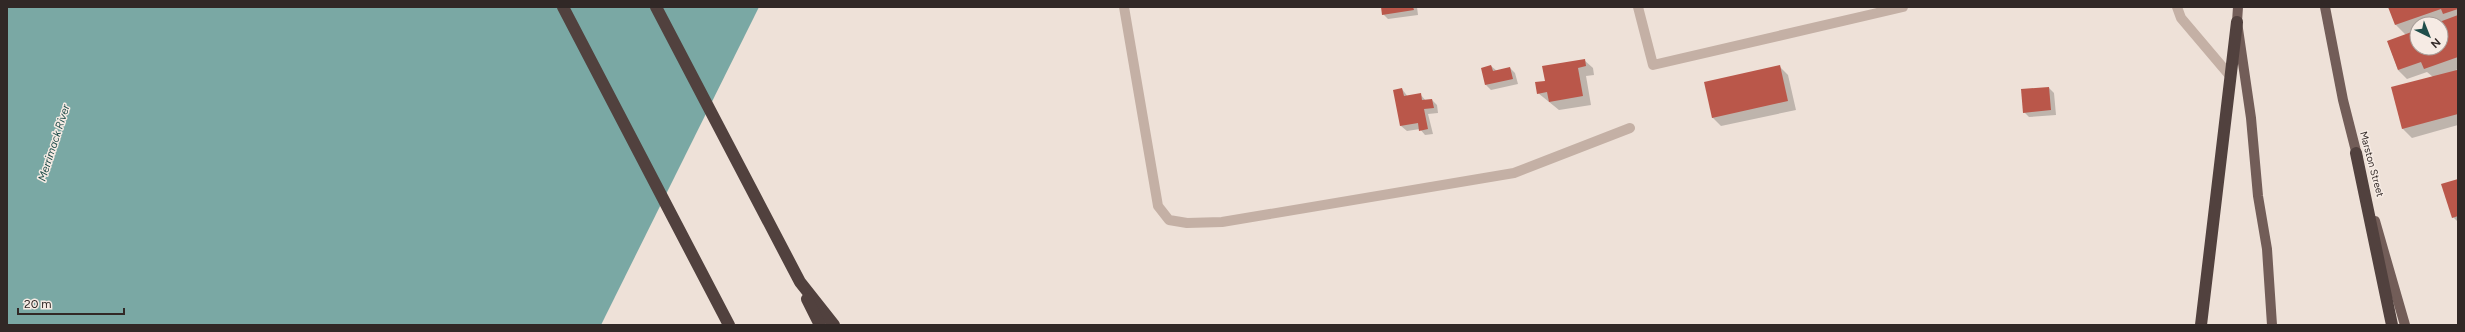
<svg xmlns="http://www.w3.org/2000/svg" width="2465" height="332" font-family="Figtree,sans-serif">
<style>
.water{fill:#7aa8a4}
.shadow{fill:#0003;fill-rule:evenodd}
.building{fill:#ba574a}
.lines{fill:none;stroke-linecap:round;stroke-linejoin:round}
.minor{stroke:#c4b0a5;stroke-width:10}
.major{stroke:#725d58;stroke-width:10}
.highway{stroke:#51413e;stroke-width:12}
.labels{text-anchor:middle;dominant-baseline:central;stroke-width:3;stroke-linejoin:round;paint-order:stroke}
.street-label{font-size:10px;fill:#312826;stroke:#f6ebe4}
.water-label{font-size:11px;font-style:italic;fill:#204e4b;stroke:#f6ebe4}
</style>
<rect width="100%" height="100%" fill="#eee1d8"/>
<path class="water" d="M7,7H759L601,325H7Z"/>
<g class="shadow">
<path d="M1382,7H1417L1418,15L1388,19L1383,14Z"/>
<path d="M2389,7H2458V69L2456,70L2458,72V125L2412,138L2403,129L2392,88L2433,77L2427,72L2407,79L2398,70L2388,42L2406,35L2396,25ZM2417,24H2441V48H2417Z"/>
<path d="M1584,60L1593,68L1594,75L1586,76L1591,105L1559,110L1538,93L1546,81Z"/>
<path d="M1491,66L1497,71L1510,68L1515,73L1518,84L1491,90L1486,85Z"/>
<path d="M1779,66L1788,75L1796,110L1721,126L1712,117Z"/>
<path d="M2049,88L2054,93L2056,115L2029,117L2024,112Z"/>
<path d="M1402,89L1408,97L1420,94L1426,101L1432,100L1437,105L1438,113L1428,114L1433,134L1425,135L1420,129L1407,131L1401,126L1395,91Z"/>
<path d="M2458,180V222L2453,217Z"/>
</g>
<g class="building">
<path d="M1381,7H1413L1414,10L1382,15Z"/>
<path d="M2388,7H2458V9L2443,14L2441,9L2395,25Z"/>
<path d="M2458,15V57L2424,69L2421,62L2398,70L2387,41L2417,30V48H2441V24H2434Z"/>
<path d="M1585,59L1586,66L1578,68L1583,96L1549,102L1547,92L1537,94L1535,82L1545,81L1542,66Z"/>
<path d="M1491,65L1493,71L1510,67L1513,79L1485,85L1481,68Z"/>
<path d="M1780,65L1788,101L1712,118L1704,82Z"/>
<path d="M2457,70L2458,114L2402,129L2391,87Z"/>
<path d="M2049,87L2051,110L2023,113L2021,89Z"/>
<path d="M1402,88L1404,96L1421,93L1422,100L1432,99L1434,108L1424,109L1428,129L1419,131L1418,123L1400,126L1393,90Z"/>
<path d="M2458,179V216L2452,218L2441,184Z"/>
</g>
<g class="lines">
<g class="minor">
<path d="M1124,7L1158,206L1169,220L1187,223L1222,222L1514,173L1630,128"/>
<path d="M1638,7L1653,65L1903,7"/>
<path d="M2177,7L2181,18L2231,77"/>
</g>
<g class="major">
<path d="M2238,7L2237,22L2251,118L2258,196L2267,249L2272,325"/>
<path d="M2325,7L2343,100L2358,159"/>
<path d="M2375,221L2405,325"/>
</g>
<g class="highway">
<path d="M563,7L729,325"/>
<path d="M656,7L800,282L834,325"/>
<path d="M2356,153L2392,325"/>
<path d="M807,299L820,325"/>
<path d="M2201,325L2237,22"/>
</g>
</g>
<g class="labels">
<g class="street-label">
<text transform="translate(2372 164) rotate(75)">Marston Street</text>
</g>
<g class="water-label">
<text transform="translate(54 143) rotate(-72)">Merrimack River</text>
</g>
</g>
<rect width="2465" height="332" fill="none" stroke="#312826" stroke-width="16"/>
<g transform="translate(2429 36) rotate(137)"><circle r="19" fill="#f6ebe4" stroke="#a79d98"/>
<path d="M0-3L7 15L0 10L-7 15Z" fill="#204e4b"/>
<text y="-6" font-size="11" font-weight="bold" text-anchor="middle" fill="#312826">N</text>
</g>
<path d="M18 308v6h106v-6" fill="none" stroke="#312826" stroke-width="2"/>
<text x="24" y="308" font-size="12" fill="#312826" stroke="#f6ebe4" stroke-width="3" paint-order="stroke">20 m</text>
</svg>
